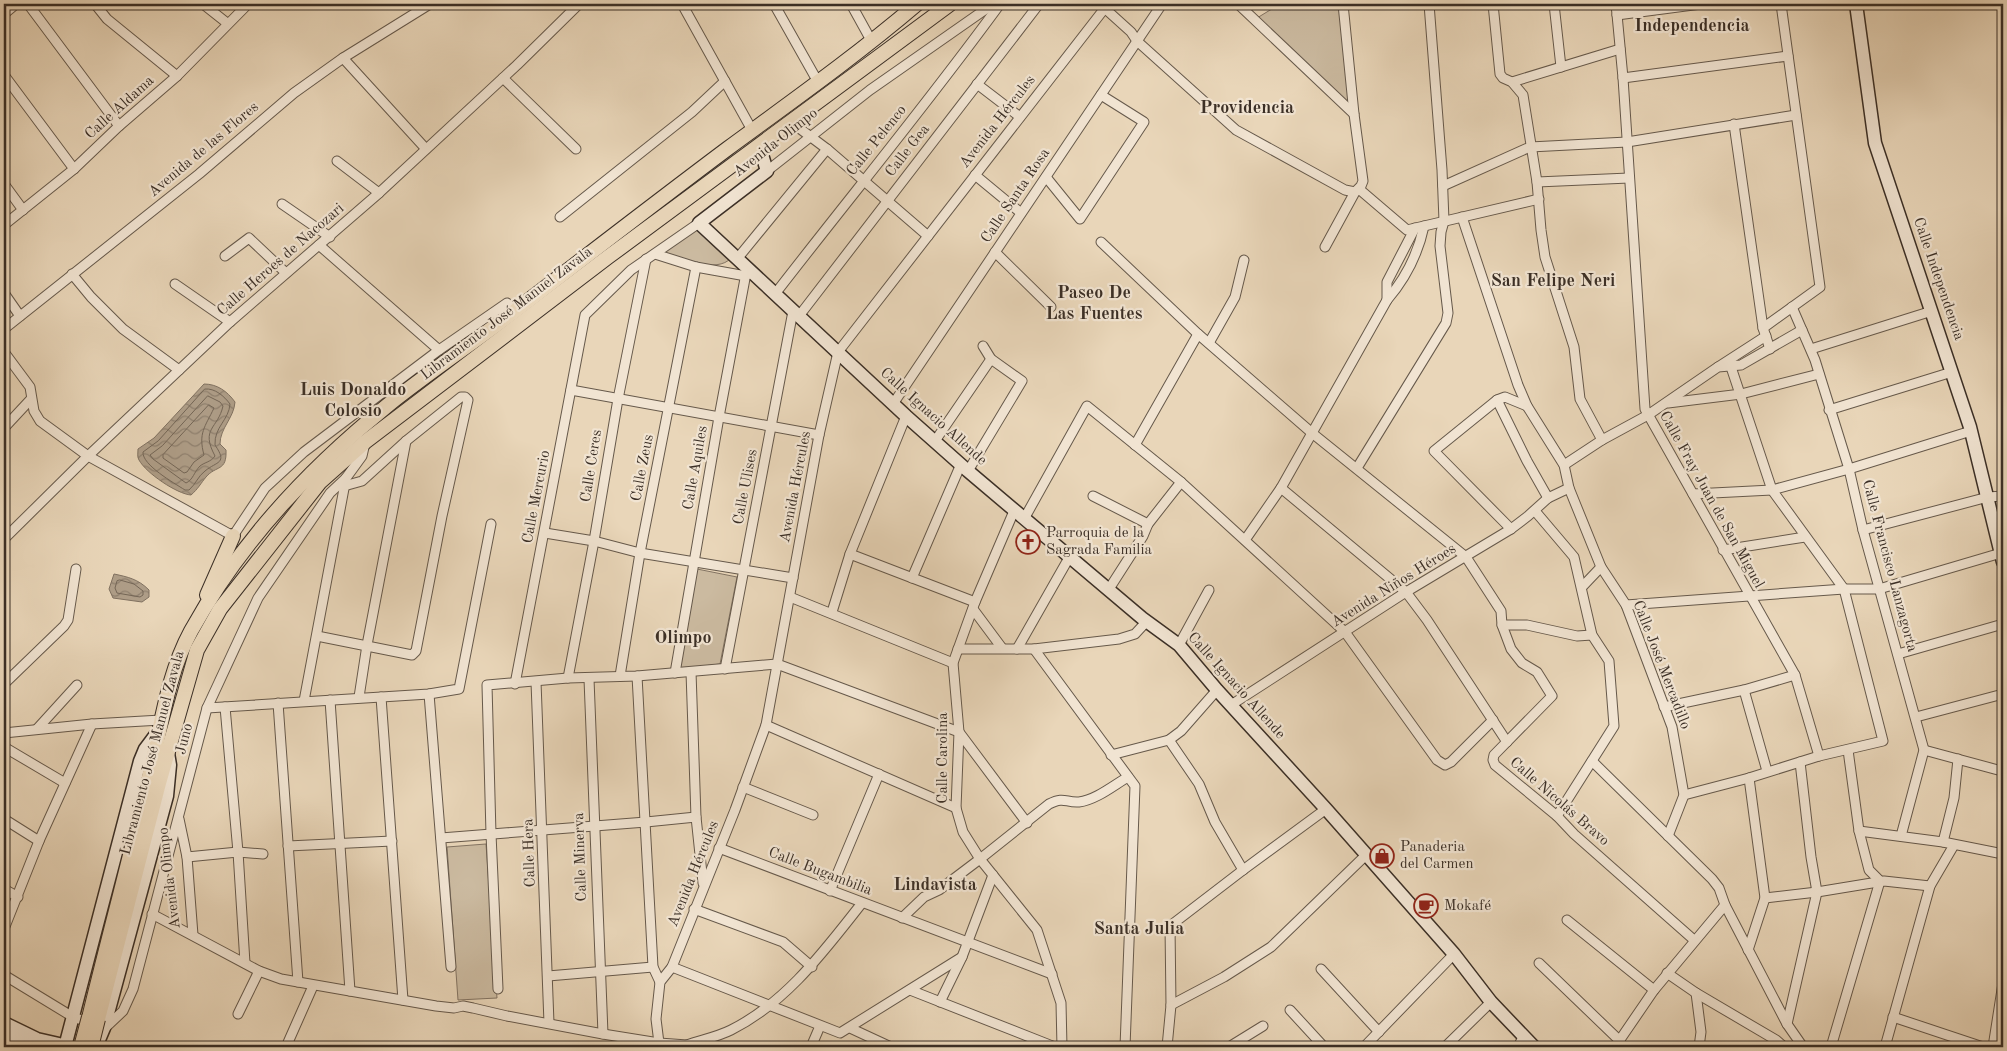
<svg xmlns="http://www.w3.org/2000/svg" width="2007" height="1051" font-family="'Old Standard TT',serif">
<style>
.park{fill:#cbbaa0;stroke:#837463}
.water{fill:url(#water-waves);stroke:#807160}
.lines{fill:none;stroke-linecap:round;stroke-linejoin:round}
.shore{stroke:#746656;stroke-width:1}
.street-casing{stroke:#66594b;stroke-width:11}
.secondary-casing{stroke:#3b2f26;stroke-width:15}
.primary-casing{stroke:#3b2f26;stroke-width:16}
.street{stroke:#f1e4d2;stroke-width:9}
.secondary{stroke:#f1e4d2;stroke-width:12}
.primary{stroke:#e9d6b9;stroke-width:14}
.primary-bridge-casing{stroke:#3b2f26;stroke-width:16;stroke-linecap:butt}
.primary-bridge{stroke:#e9d6b9;stroke-width:14}
.labels{text-anchor:middle;dominant-baseline:central;stroke-width:4.5;stroke-linejoin:round;paint-order:stroke}
.street-label{font-size:15px;fill:#3b2f26;stroke:#f1e4d2}
.poi-label{font-size:15px;fill:#3b2f26;stroke:#f1e4d2;text-anchor:start}
.quarter-label{font-size:18px;font-weight:bold;fill:#3b2f26;stroke:#f1e4d2}
</style>
<defs>
<pattern id="water-waves" width="16" height="10" patternUnits="userSpaceOnUse" patternTransform="scale(1.25)"><rect width="16" height="10" fill="#ae9d87"/><path d="M0 5q4-4 8 0t8 0" fill="none" stroke="#8f806e"/></pattern>
</defs>
<rect width="100%" height="100%" fill="#e9d6b9"/>
<filter id="stains"><feTurbulence type="fractalNoise" baseFrequency=".004" numOctaves="4"/><feColorMatrix values="0 0 0 0 .2 0 0 0 0 .09 0 0 0 0 .02 0 0 0 .5 -.17"/></filter>
<radialGradient id="worn" r=".72"><stop offset=".6" stop-color="#630" stop-opacity="0"/><stop offset="1" stop-color="#630" stop-opacity=".3"/></radialGradient>
<g class="park">
<path d="M1280,4H1339L1349,106L1257,18Z"/>
<path d="M697,229L731,258C717,274 681,258 663,252Z"/>
<path d="M697,569L737,577L720,664L678,669Z"/>
<path d="M486,844L497,998L458,1000L447,847Z"/>
</g>
<g class="water">
<path d="M204,384C217,384 227,391 235,402C234,418 220,428 220,444L226,450C227,472 216,465 206,477C201,483 198,489 191,495C177,494 146,473 139,460C137,457 138,453 138,449L154,438Z"/>
<path d="M114,574C128,577 138,579 149,590V597L142,602L113,598L109,589Z"/>
</g>
<g class="lines">
<g class="shore">
<path d="M205,389C215,388 224,396 230,404C229,420 214,427 215,445C228,464 217,461 205,471C198,476 196,484 189,490H185C174,483 142,465 143,452L158,441Z"/>
<path d="M208,396L220,402L223,406C218,429 200,428 215,456C211,462 205,462 200,466C194,472 193,480 186,483L153,459L150,455L162,446Z"/>
<path d="M209,405L214,408C205,427 198,433 204,455L194,462L187,472L184,473L163,458V455Z"/>
<path d="M120,580L134,584L143,591V595L140,597L117,593L115,588L117,581Z"/>
</g>
<g class="street-casing">
<g id="street">
<path d="M28,4L119,126"/>
<path d="M95,4L107,19L177,76"/>
<path d="M203,4L227,23"/>
<path d="M682,4L752,130"/>
<path d="M774,4L818,82"/>
<path d="M851,4L872,42"/>
<path d="M1100,4L1131,32L1137,41L1236,130L1345,190L1355,192"/>
<path d="M1238,4L1354,114"/>
<path d="M1493,4L1500,74L1503,78L1512,82L1523,95L1537,182L1541,230L1545,257L1574,347L1580,399L1602,440"/>
<path d="M1554,4L1561,67"/>
<path d="M1616,4L1623,78L1645,409L1795,675L1819,756"/>
<path d="M4,14L16,4"/>
<path d="M1617,15L1701,4"/>
<path d="M343,58L426,149"/>
<path d="M4,75L74,169"/>
<path d="M503,78L576,149"/>
<path d="M1623,78L1788,56"/>
<path d="M1512,82L1620,49"/>
<path d="M977,84L1020,117"/>
<path d="M791,122L827,149L928,236"/>
<path d="M1734,124L1763,328L1770,349"/>
<path d="M337,161L379,193"/>
<path d="M767,171L870,90L993,4"/>
<path d="M975,175L1021,213"/>
<path d="M1046,177L1080,219L1144,122L1101,95"/>
<path d="M1537,182L1629,178"/>
<path d="M4,184L23,210"/>
<path d="M1443,186L1530,147L1627,142L1796,115"/>
<path d="M1359,189L1407,230L1539,199"/>
<path d="M282,204L330,237"/>
<path d="M560,217L692,112L725,81"/>
<path d="M1462,217L1518,385L1527,406L1564,465L1569,488L1601,567L1626,605L1672,727L1684,795L1668,836"/>
<path d="M4,225L74,169L119,126L177,76L248,4"/>
<path d="M1101,242L1198,334L1312,433L1466,557L1501,611L1502,625L1511,649L1522,663L1537,672L1552,696L1494,755L1493,760L1495,765L1557,816L1574,834L1694,940"/>
<path d="M319,245L439,350"/>
<path d="M1325,247L1355,192L1361,186L1363,181L1354,114L1343,4"/>
<path d="M995,252L1051,307"/>
<path d="M655,254L696,267L746,276"/>
<path d="M225,256L249,238L286,273"/>
<path d="M737,259L827,149"/>
<path d="M72,274L91,297L123,329L179,370"/>
<path d="M175,284L230,322"/>
<path d="M4,293L20,316"/>
<path d="M775,294C850,197 928,103 1000,4"/>
<path d="M1387,300V282L1415,228"/>
<path d="M1792,307L1815,360L1849,469L1863,530L1924,750L1901,836"/>
<path d="M799,316L1039,4"/>
<path d="M1763,328L1820,287L1781,4"/>
<path d="M4,329L199,174L294,93L343,58L430,4"/>
<path d="M1209,343L1235,297L1244,260"/>
<path d="M1811,349L1932,311"/>
<path d="M4,352L30,387L34,411L40,421L88,456L233,536L265,488L304,452L439,350L507,303L513,313"/>
<path d="M1718,367L1766,336"/>
<path d="M571,390L819,435"/>
<path d="M1497,400L1527,461L1548,498"/>
<path d="M1668,403L1741,394L1819,374"/>
<path d="M893,404L1162,4"/>
<path d="M1829,410L1952,372"/>
<path d="M4,428L31,399"/>
<path d="M935,441L991,359"/>
<path d="M1135,445L1198,334"/>
<path d="M1564,465L1602,440L1648,415L1718,367L1741,365L1802,330"/>
<path d="M1357,468L1446,323L1448,313L1440,246L1441,232L1444,221L1442,170L1429,4"/>
<path d="M968,471L1022,381L991,359L983,346"/>
<path d="M1281,488L1406,592L1427,620L1507,742"/>
<path d="M1693,494L1772,490L1849,469L1971,431"/>
<path d="M1093,496L1148,524"/>
<path d="M1014,511L975,602L953,663L959,732L956,808L963,832L980,859L1037,930L1061,1003L1062,1047"/>
<path d="M1535,511L1574,557L1592,635L1609,661L1614,726L1557,816"/>
<path d="M1024,519L1087,406L1181,482L1345,632L1437,760L1445,765L1451,762L1493,720"/>
<path d="M1511,529L1434,451L1497,400L1505,397L1527,406"/>
<path d="M1863,530L1988,497L2003,496"/>
<path d="M545,533L594,541L640,553L793,578"/>
<path d="M4,539L88,456L230,322L379,193L517,65L579,4"/>
<path d="M1245,540L1281,488L1387,300C1406,278 1418,254 1424,226"/>
<path d="M1723,550L1805,537"/>
<path d="M850,554L975,602"/>
<path d="M912,578L961,464"/>
<path d="M1582,587L1601,567"/>
<path d="M1109,589L1143,536L1148,524L1181,482"/>
<path d="M790,597L953,663"/>
<path d="M1626,605L1844,589H1879L2001,553"/>
<path d="M973,609L1002,648"/>
<path d="M832,612L850,554L906,416"/>
<path d="M1502,625H1527L1577,636L1592,635"/>
<path d="M317,636L412,655L416,651L442,516L468,400L465,397H461L406,441L362,481L344,486"/>
<path d="M1179,645L1209,590"/>
<path d="M958,649H1034L1119,639L1135,634L1147,621"/>
<path d="M1017,649L1070,556"/>
<path d="M1034,649L1135,786L1125,1047"/>
<path d="M1898,654L2003,624"/>
<path d="M725,669L793,311"/>
<path d="M691,672L696,817L703,883"/>
<path d="M675,673L719,417L747,268"/>
<path d="M620,676L640,553L696,267"/>
<path d="M637,676L653,967L660,982"/>
<path d="M568,678L594,541L618,399L646,259"/>
<path d="M589,679L603,1034"/>
<path d="M536,682L549,1023"/>
<path d="M4,684L64,626L68,620L76,569"/>
<path d="M515,684L585,315L631,270L699,223"/>
<path d="M1744,690L1767,771"/>
<path d="M429,694L451,967"/>
<path d="M359,697L367,645L406,441"/>
<path d="M381,697L403,1000"/>
<path d="M330,700L350,991"/>
<path d="M304,701L346,478L362,456L365,443"/>
<path d="M278,703L298,982"/>
<path d="M1231,705L1406,592L1511,529L1528,516L1548,498L1569,488"/>
<path d="M225,707L238,852L245,963"/>
<path d="M1664,707L1744,690L1795,675"/>
<path d="M207,708L429,694L459,689L491,524"/>
<path d="M1916,717L2003,694"/>
<path d="M766,725L956,808"/>
<path d="M37,729L77,685"/>
<path d="M4,733L92,724L161,720"/>
<path d="M1169,740L1199,784L1215,822L1243,870"/>
<path d="M4,747L65,783"/>
<path d="M1848,750L1859,831L1869,870L1880,881"/>
<path d="M1924,750L1998,770"/>
<path d="M1111,755L1169,740L1181,731L1217,690"/>
<path d="M1592,761L1712,879L1719,888L1725,905L1787,1024L1803,1047"/>
<path d="M743,787L813,815"/>
<path d="M1684,795L1749,778L1819,756L1883,741L1844,589L1772,490L1731,367"/>
<path d="M4,819L39,841"/>
<path d="M179,819L187,857L193,935"/>
<path d="M1859,831L1943,842L2003,854"/>
<path d="M441,838L646,822L696,817"/>
<path d="M1943,842L1954,798L1958,759"/>
<path d="M288,846L392,841"/>
<path d="M719,848L1052,974"/>
<path d="M187,857L238,852L263,854"/>
<path d="M4,889L18,897"/>
<path d="M830,891L879,774"/>
<path d="M1765,898L1817,892L1884,881L1930,886"/>
<path d="M694,909L783,942L812,967"/>
<path d="M152,914L259,971L281,979L436,1006L454,1008L463,1006L473,1008L507,1016L603,1034L659,1043L687,1045L693,1047"/>
<path d="M902,918L924,897L939,890L980,859L1049,804C1065,796 1065,803 1079,802C1096,800 1114,785 1128,777"/>
<path d="M1567,920L1654,990"/>
<path d="M4,929L39,841L92,724"/>
<path d="M1748,950L1765,898L1749,778"/>
<path d="M1539,963L1620,1041"/>
<path d="M672,967L840,1033L962,957"/>
<path d="M1321,969L1379,1032"/>
<path d="M1667,973L1696,993L1776,1040L1784,1047"/>
<path d="M4,975L73,1017L91,1023"/>
<path d="M548,976L653,967"/>
<path d="M498,989L491,834L487,685L568,678L637,676L777,664L959,732L1027,823"/>
<path d="M910,990L1055,1047"/>
<path d="M1696,993L1701,1032L1699,1047"/>
<path d="M940,1002L962,957L993,875"/>
<path d="M1171,1005L1224,977L1271,947L1366,855"/>
<path d="M1290,1010L1324,1047"/>
<path d="M238,1014L259,971"/>
<path d="M1893,1017L1983,1047"/>
<path d="M1787,1024L1817,892L1811,857L1800,762"/>
<path d="M105,1028L123,1011L133,989L207,708L258,598L330,493L346,478"/>
<path d="M850,1028L891,1047"/>
<path d="M659,1043L656,1019L660,982L672,967L735,810L766,725L819,435L838,352L1108,4"/>
<path d="M687,1045C701,1040 717,1037 731,1030C787,1002 824,951 862,903"/>
<path d="M286,1047L313,986"/>
<path d="M811,1047L820,1026"/>
<path d="M1167,1047L1171,1005L1170,926L1243,870L1326,809"/>
<path d="M1229,1047L1263,1026"/>
<path d="M1364,1047L1454,954"/>
<path d="M1445,1047L1491,1002"/>
<path d="M1518,1047L1524,1035"/>
<path d="M1615,1047L1654,990L1725,905"/>
<path d="M1831,1047L1880,881"/>
<path d="M1885,1047L1930,886L1954,845"/>
<path d="M1993,1047L2003,983"/>
</g>
</g>
<g class="secondary-casing">
<g id="secondary">
<path d="M1856,4L1875,143L1970,427L2003,562"/>
<path d="M759,145L767,171L699,223L906,416L968,471L1142,618L1179,645L1217,690L1326,809L1454,954L1491,1002L1534,1047"/>
<path d="M4,1023L37,1039L59,1044"/>
<path d="M4,1033L33,1047"/>
<path d="M67,1039L140,761L145,749L157,733"/>
<path d="M96,1047L104,1028L167,796L170,765L168,753"/>
</g>
</g>
<g class="primary-casing">
<g id="primary">
<path d="M207,595L233,536"/>
<path d="M90,1014C109,936 130,859 148,781C161,731 166,677 191,631C239,544 311,467 388,405C429,372 473,343 515,311C585,257 655,203 727,149C791,102 856,56 917,4"/>
<path d="M98,1019L159,783L197,650L220,609L320,482L365,442L608,257L950,4"/>
</g>
</g>
<use href="#street" class="street"/>
<use href="#secondary" class="secondary"/>
<use href="#primary" class="primary"/>
<g class="primary-bridge-casing">
<g id="primary-bridge">
<path d="M81,1047L89,1017"/>
<path d="M91,1047L98,1019"/>
</g>
</g>
<use href="#primary-bridge" class="primary-bridge"/>
</g>
<defs>
<g id="church-ring" transform="scale(1.25)"><circle r="9.5" fill="#f1e4d2" stroke="#8f2418" stroke-width="1.5"/><path d="M-1.2-6h2.4v3.5h3.3v2.4h-3.3V6h-2.4V-.1h-3.3v-2.4h3.3Z" fill="#8f2418"/></g>
<g id="shop-ring" transform="scale(1.25)"><circle r="9.5" fill="#f1e4d2" stroke="#8f2418" stroke-width="1.5"/><path d="M-5-2.5h2.3a2.7 3.5 0 0 1 5.4 0H5L5.5 6h-11ZM-1.5-2.5h3a1.5 2.3 0 0 0-3 0Z" fill="#8f2418"/></g>
<g id="cafe-ring" transform="scale(1.25)"><circle r="9.5" fill="#f1e4d2" stroke="#8f2418" stroke-width="1.5"/><path d="M-5.5-4.5H6V0H3Q3 3.5 0 3.5H-2.5Q-5.5 3.5-5.5 0ZM3-3.2v2h1.7v-2ZM-6 4.5H4V6H-6Z" fill="#8f2418"/></g>
</defs>
<g fill-rule="evenodd">
<use href="#church-ring" x="1028" y="542"/>
<use href="#shop-ring" x="1382" y="856"/>
<use href="#cafe-ring" x="1426" y="906"/>
</g>
<g class="labels">
<g class="street-label">
<text transform="translate(120 108) rotate(-42)">Calle Aldama</text>
<text transform="translate(998 122) rotate(-52)">Avenida Hércules</text>
<text transform="translate(877 141) rotate(-51)">Calle Pelenco</text>
<text transform="translate(776 143) rotate(-38)">Avenida Olimpo</text>
<text transform="translate(204 150) rotate(-40)">Avenida de las Flores</text>
<text transform="translate(908 151) rotate(-52)">Calle Gea</text>
<text transform="translate(1016 196) rotate(-56)">Calle Santa Rosa</text>
<text transform="translate(281 260) rotate(-41)">Calle Heroes de Nacozari</text>
<text transform="translate(1938 279) rotate(71)">Calle Independencia</text>
<text transform="translate(507 314) rotate(-37)">Libramiento José Manuel Zavala</text>
<text transform="translate(933 417) rotate(42)">Calle Ignacio Allende</text>
<text transform="translate(592 466) rotate(-81)">Calle Ceres</text>
<text transform="translate(643 468) rotate(-79)">Calle Zeus</text>
<text transform="translate(696 468) rotate(-80)">Calle Aquiles</text>
<text transform="translate(746 487) rotate(-79)">Calle Ulises</text>
<text transform="translate(796 487) rotate(-79)">Avenida Hércules</text>
<text transform="translate(537 497) rotate(-79)">Calle Mercurio</text>
<text transform="translate(1711 500) rotate(61)">Calle Fray Juan de San Miguel</text>
<text transform="translate(1889 566) rotate(75)">Calle Francisco Lanzagorta</text>
<text transform="translate(1394 586) rotate(-32)">Avenida Niños Héroes</text>
<text transform="translate(1661 665) rotate(69)">Calle José Mercadillo</text>
<text transform="translate(1236 686) rotate(48)">Calle Ignacio Allende</text>
<text transform="translate(185 739) rotate(-76)">Juno</text>
<text transform="translate(153 753) rotate(-75)">Libramiento José Manuel Zavala</text>
<text transform="translate(943 758) rotate(-90)">Calle Carolina</text>
<text transform="translate(1559 802) rotate(41)">Calle Nicolás Bravo</text>
<text transform="translate(530 853) rotate(-92)">Calle Hera</text>
<text transform="translate(581 857) rotate(-92)">Calle Minerva</text>
<text transform="translate(820 872) rotate(21)">Calle Bugambilia</text>
<text transform="translate(694 874) rotate(-68)">Avenida Hércules</text>
<text transform="translate(170 878) rotate(-97)">Avenida Olimpo</text>
</g>
<g class="poi-label">
<text x="1046" y="533">Parroquia de la<tspan x="1046" dy="17">Sagrada Familia</tspan></text>
<text x="1400" y="847">Panaderia<tspan x="1400" dy="17">del Carmen</tspan></text>
<text x="1444" y="906">Mokafé</text>
</g>
<g class="quarter-label">
<text x="1692" y="26">Independencia</text>
<text x="1247" y="108">Providencia</text>
<text x="1553" y="281">San Felipe Neri</text>
<text x="1094" y="293">Paseo De<tspan x="1094" dy="21">Las Fuentes</tspan></text>
<text x="353" y="390">Luis Donaldo<tspan x="353" dy="21">Colosio</tspan></text>
<text x="683" y="638">Olimpo</text>
<text x="935" y="885">Lindavista</text>
<text x="1139" y="929">Santa Julia</text>
</g>
</g>
<rect width="2007" height="1051" fill="none" stroke="#e9d6b9" stroke-width="20"/>
<rect x="5" y="5" width="1997" height="1041" fill="none" stroke="#3b2f26" stroke-width="2.5"/>
<rect x="10" y="10" width="1987" height="1031" fill="none" stroke="#3b2f26"/>
<rect width="100%" height="100%" filter="url(#stains)"/>
<rect width="100%" height="100%" fill="url(#worn)"/>
</svg>
